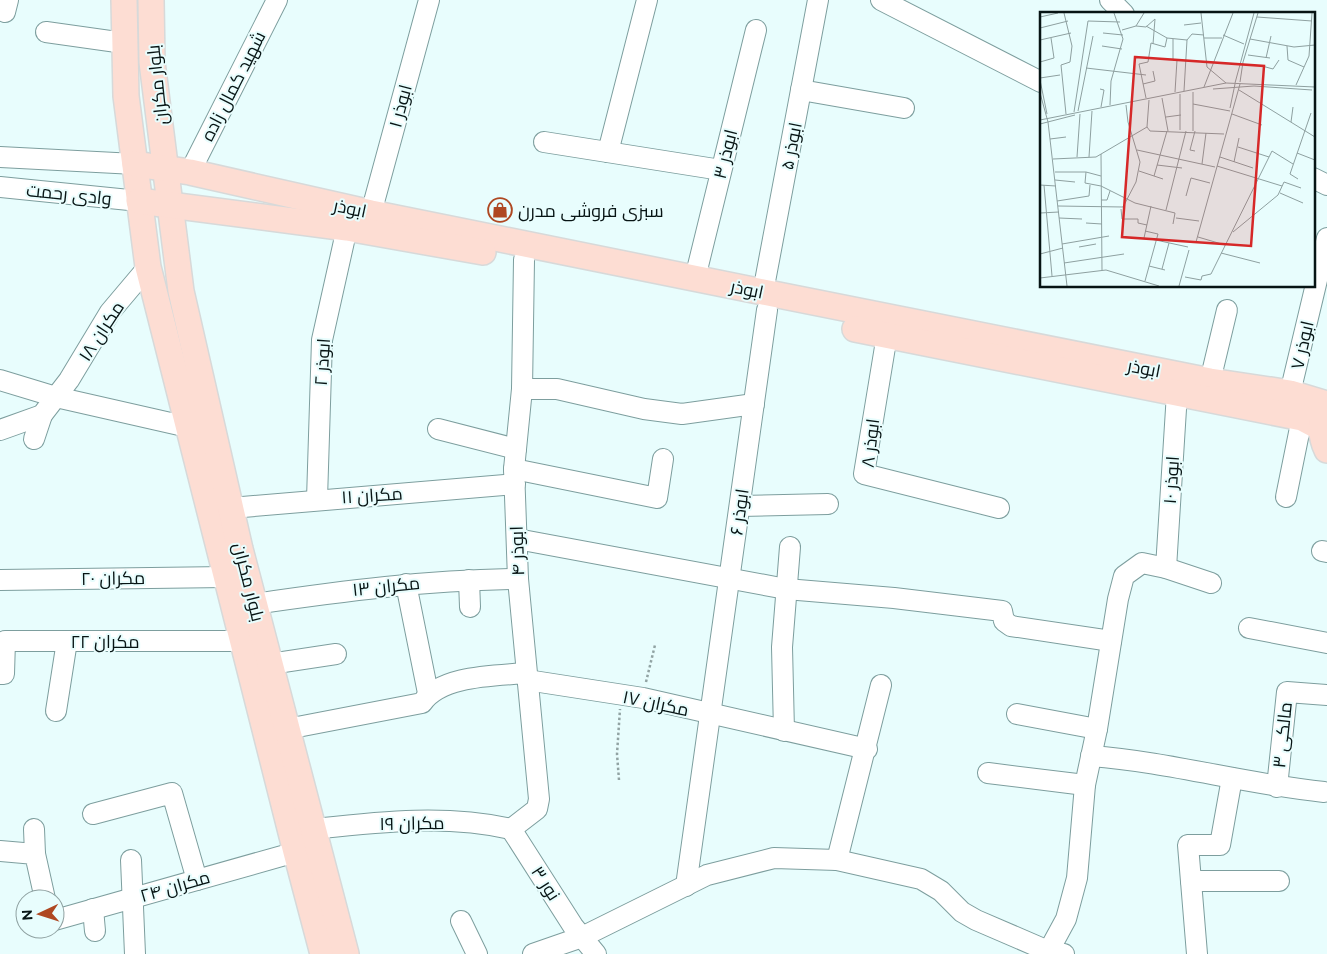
<svg xmlns="http://www.w3.org/2000/svg" width="1327" height="954" font-family="Raleway,Cairo,sans-serif">
<style>
.lines{fill:none;stroke-linecap:round;stroke-linejoin:round}
.minor-casing{stroke:#7d9e9e;stroke-width:22}
.major-casing{stroke:#d7d9d9;stroke-width:28}
.path{stroke:#91a3a3;stroke-width:2.5;stroke-dasharray:2.5 2.5;stroke-linecap:butt}
.minor{stroke:#fff;stroke-width:20}
.major{stroke:#fdddd3;stroke-width:25}
.labels{text-anchor:middle;dominant-baseline:central;stroke-width:4;stroke-linejoin:round;paint-order:stroke}
.street-label{font-size:18px;fill:#071414;stroke:#e8fdfd}
.poi-label{font-size:18px;fill:#071414;stroke:#e8fdfd;text-anchor:start}
.inset-road{fill:none;stroke:#8ea0a0;stroke-width:1}
.view{fill:#d62828;fill-opacity:0.15;stroke:#d62828;stroke-width:2.5}
.inset-edge{fill:none;stroke:#071414;stroke-width:2.5}
</style>
<rect width="100%" height="100%" fill="#e8fdfd"/>
<g class="lines">
<g class="minor-casing">
<g id="minor">
<path d="M881,0L1041,82"/>
<path d="M1110,0L1124,14"/>
<path d="M5,12L8,0"/>
<path d="M46,32L124,43"/>
<path d="M801,90L904,108"/>
<path d="M544,142L721,170"/>
<path d="M608,152L647,0"/>
<path d="M0,157L135,164"/>
<path d="M190,172L277,0"/>
<path d="M1313,178L1327,185"/>
<path d="M0,187L139,201"/>
<path d="M371,213L429,0"/>
<path d="M695,278L756,30"/>
<path d="M763,292L818,0"/>
<path d="M887,335L864,474L999,508"/>
<path d="M0,380L56,397L188,427"/>
<path d="M1210,381L1227,310"/>
<path d="M522,389H557L644,409L682,414L754,404"/>
<path d="M1290,393L1327,238"/>
<path d="M438,429L516,449"/>
<path d="M0,430L42,415L69,380L110,312L148,267"/>
<path d="M34,439L42,415"/>
<path d="M514,469L657,498L663,459"/>
<path d="M1286,497L1302,418"/>
<path d="M317,499L322,340L347,228"/>
<path d="M740,506L828,504"/>
<path d="M231,508L515,484"/>
<path d="M517,539L786,589L894,598L1002,611L1004,621L1011,626L1111,641"/>
<path d="M1322,551L1327,552"/>
<path d="M1166,568L1177,393"/>
<path d="M0,580L226,577"/>
<path d="M469,580L470,607"/>
<path d="M406,584L428,693"/>
<path d="M254,604C343,591 428,580 518,579"/>
<path d="M1249,628L1327,643"/>
<path d="M270,664L336,654"/>
<path d="M0,674H4L5,641H242"/>
<path d="M527,680L643,698L867,749"/>
<path d="M56,711L67,641"/>
<path d="M1017,714L1097,729"/>
<path d="M287,729L422,703C441,675 495,676 526,673"/>
<path d="M784,731L782,647L790,547"/>
<path d="M1091,756C1170,762 1245,784 1324,792"/>
<path d="M988,773L1085,785"/>
<path d="M1277,787L1287,692L1327,695"/>
<path d="M93,814L172,793L197,880"/>
<path d="M34,829L35,854"/>
<path d="M313,829C378,822 446,814 511,829"/>
<path d="M511,829L537,809L539,799L518,579L514,469L522,389L524,260"/>
<path d="M511,829L573,926L596,954"/>
<path d="M0,851L35,854L45,899"/>
<path d="M131,860L135,954"/>
<path d="M837,860L881,685"/>
<path d="M1191,881H1279"/>
<path d="M686,886L767,310"/>
<path d="M93,909L95,931"/>
<path d="M55,920L296,852"/>
<path d="M461,921L477,954"/>
<path d="M533,954L582,937L707,875L774,858L837,860L921,879L941,891L962,912L976,920L1048,951L1064,954"/>
<path d="M1047,954L1066,919L1077,878L1085,785L1097,729L1118,599L1124,576L1142,563L1166,568L1211,583"/>
<path d="M1197,954L1188,845H1220L1232,778"/>
</g>
</g>
<g class="major-casing">
<g id="major">
<path d="M124,0L126,96L148,267L296,852L323,954"/>
<path d="M151,0L152,62L181,291L240,549L346,954"/>
<path d="M135,164L190,172L371,213L763,292L1210,381L1290,393L1327,404"/>
<path d="M139,201L347,228L483,252"/>
<path d="M855,329L1302,418L1321,428"/>
<path d="M1324,414C1320,427 1321,438 1327,450"/>
</g>
</g>
<g class="path">
<path d="M646,682L655,645"/>
<path d="M619,780L617,754L620,709"/>
</g>
<use href="#minor" class="minor"/>
<use href="#major" class="major"/>
</g>
<defs>
<g id="shop-ring" transform="scale(1.25)"><circle r="9.5" fill="#e8fdfd" stroke="#af4822" stroke-width="1.5"/><path d="M-5-2.5h2.3a2.7 3.5 0 0 1 5.4 0H5L5.5 6h-11ZM-1.5-2.5h3a1.5 2.3 0 0 0-3 0Z" fill="#af4822"/></g>
</defs>
<g fill-rule="evenodd">
<use href="#shop-ring" x="500" y="210"/>
</g>
<g class="labels">
<g class="street-label">
<text transform="translate(157 85) rotate(-96)">بلوار مکران</text>
<text transform="translate(233 86) rotate(-63)">شهید کمال زاده</text>
<text transform="translate(400 106) rotate(-75)">ابوذر ۱</text>
<text transform="translate(791 146) rotate(-79)">ابوذر ۵</text>
<text transform="translate(725 154) rotate(-76)">ابوذر ۳</text>
<text transform="translate(69 194) rotate(6)">وادی رحمت</text>
<text transform="translate(350 208) rotate(12)">ابوذر</text>
<text transform="translate(747 289) rotate(12)">ابوذر</text>
<text transform="translate(101 331) rotate(-57)">مکران ۱۸</text>
<text transform="translate(1302 345) rotate(-77)">ابوذر ۷</text>
<text transform="translate(322 362) rotate(-86)">ابوذر ۲</text>
<text transform="translate(1144 368) rotate(11)">ابوذر</text>
<text transform="translate(870 443) rotate(-83)">ابوذر ۸</text>
<text transform="translate(1171 480) rotate(-86)">ابوذر ۱۰</text>
<text transform="translate(372 495) rotate(-4)">مکران ۱۱</text>
<text transform="translate(739 512) rotate(-82)">ابوذر ۶</text>
<text transform="translate(517 551) rotate(-92)">ابوذر ۴</text>
<text transform="translate(113 578) rotate(-1)">مکران ۲۰</text>
<text transform="translate(249 582) rotate(76)">بلوار مکران</text>
<text transform="translate(386 586) rotate(-6)">مکران ۱۳</text>
<text x="105" y="641">مکران ۲۲</text>
<text transform="translate(656 703) rotate(12)">مکران ۱۷</text>
<text transform="translate(1282 735) rotate(-84)">مالکی ۳</text>
<text transform="translate(412 823) rotate(-1)">مکران ۱۹</text>
<text transform="translate(546 883) rotate(57)">نور ۳</text>
<text transform="translate(175 886) rotate(-16)">مکران ۲۴</text>
</g>
<g class="poi-label">
<text x="518" y="210">سبزی فروشی مدرن</text>
</g>
</g>
<g transform="translate(1040 12)">
<rect width="275" height="275" fill="#e8fdfd"/>
<path class="inset-road" d="M24,1L32,34L30,50L21,53L26,102M161,1L167,55L186,71M0,5L18,1M217,5L272,9M144,13L161,11M96,14L106,15L115,7L113,32M106,14L127,26L147,28M0,16L28,9M82,18L96,14L104,1M63,21L83,23M183,23L204,32M164,26H182M133,27V48H137L135,80M210,27L254,35L275,33M0,28L31,21M62,34L82,37M247,34L248,48L264,55M208,43L230,46M226,46L231,24M0,50L14,46L11,26M222,54L233,57L239,48M46,56L106,63M0,66L20,63M0,68L7,102M200,70L203,50L218,1M195,71L214,1M103,72L115,69L113,59M256,73L269,44L272,1M164,75L193,1M60,77L64,78L61,95M173,77L214,74L272,78M199,78L275,125M144,79L147,28L152,22L164,23M153,80V119M0,81L8,110L27,274M140,82V118M106,86L99,52L108,50L111,31L125,35L127,26M122,86L128,119M153,92L190,99M70,93L71,69L83,27L74,1M190,96L195,72M38,99L53,24M34,100L48,9L80,10M192,102L222,113M126,105L141,103M0,108L186,71L275,75M251,110L253,95M0,112L35,103M107,115L110,119L184,122M107,115L109,88M155,119L150,138L155,139M10,127L26,125M198,135L229,145M97,138L175,155M257,141L275,148M61,142L62,258M37,145L40,102M49,145L52,99M180,145L213,156M13,147L56,145L107,115M194,150L199,126M162,152L166,121M117,153L142,156M177,154L242,174M99,159L123,167M15,160H46L61,164M46,160L45,171L61,174L95,191L135,201L133,212M114,164L127,119M258,167L250,162L271,101M15,168L35,170M0,173L16,174M4,173L12,264M240,181L263,191M146,184L151,166L170,171M61,188H67L70,179M17,189L49,184L50,173M18,194L83,195L96,170L100,150L88,110L86,93M81,197L82,207H98V211L107,213M126,198L146,119M0,201L19,200M19,206L42,207M136,206L159,209M46,211L62,212M193,220L238,183L244,170L261,176M158,225L185,233M104,226L111,194M111,227L148,235M156,230L200,72M22,232L69,224M39,235L56,232M181,241L220,251M0,242L23,236M24,251L84,242M109,254L125,258M122,257L129,231M145,265L161,268L162,264L171,262L232,139L253,152M0,266L66,258L119,274M105,269L118,222L105,219M139,274L149,238"/>
<path class="view" d="M95,45L224,54L211,234L82,225Z"/>
<rect width="275" height="275" class="inset-edge"/>
</g>
<g transform="translate(40 914) rotate(266)"><circle r="24" fill="#e8fdfd" stroke="#8ea0a0"/>
<path d="M0-4L9 19L0 12L-9 19Z" fill="#af4822"/>
<text y="-8" font-size="14" font-weight="bold" text-anchor="middle" fill="#071414">N</text>
</g>
</svg>
